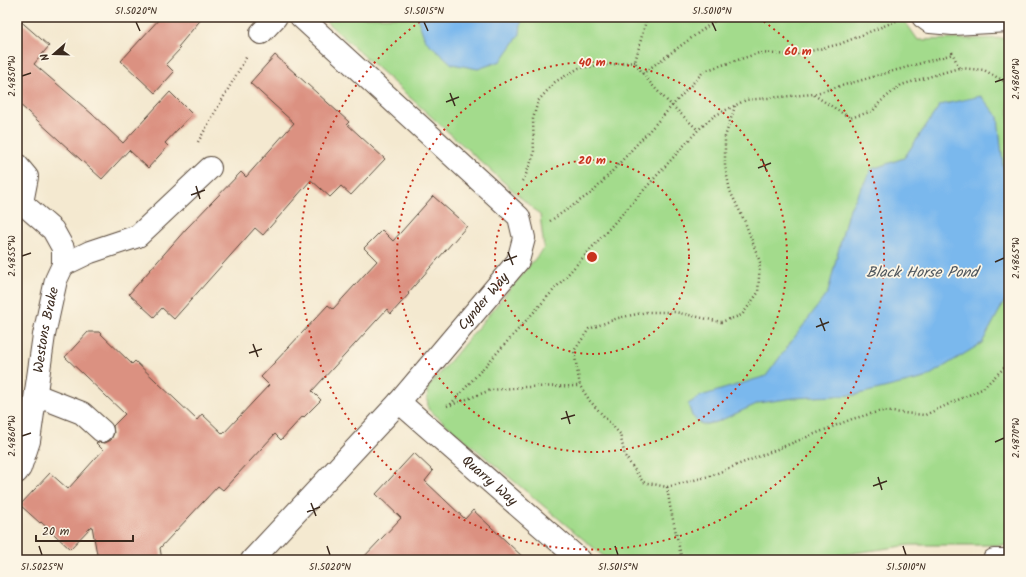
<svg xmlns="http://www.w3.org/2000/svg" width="1026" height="577" font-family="Kalam,sans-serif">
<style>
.green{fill:#a3db8c;stroke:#6f8255}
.water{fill:#7ab8ed;stroke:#5a7186}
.building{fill:#db9181}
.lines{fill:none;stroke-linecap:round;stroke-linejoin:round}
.minor-casing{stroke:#574739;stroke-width:24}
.path{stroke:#574739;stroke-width:2.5;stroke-dasharray:1 3;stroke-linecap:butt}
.minor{stroke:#fff;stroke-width:22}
.ticks{fill:none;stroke:#3b2a1e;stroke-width:1.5}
.ring{fill:none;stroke:#c8321e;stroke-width:2;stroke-dasharray:2 4}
.labels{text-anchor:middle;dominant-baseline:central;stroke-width:3.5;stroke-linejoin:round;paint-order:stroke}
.street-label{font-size:14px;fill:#3b2a1e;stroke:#fcf5e5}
.water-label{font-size:15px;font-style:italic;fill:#4e555c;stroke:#fcf5e5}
.centre{fill:#c8321e;stroke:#fcf5e5;stroke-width:2}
.ring-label{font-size:12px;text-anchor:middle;font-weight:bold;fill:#c8321e;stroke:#fcf5e5;stroke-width:3.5;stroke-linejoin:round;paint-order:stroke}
.neatline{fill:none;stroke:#3b2a1e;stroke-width:1.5}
.ticks-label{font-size:10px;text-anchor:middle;fill:#3b2a1e}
</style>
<rect width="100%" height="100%" fill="#fcf5e5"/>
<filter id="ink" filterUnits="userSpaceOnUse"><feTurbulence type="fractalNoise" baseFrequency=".025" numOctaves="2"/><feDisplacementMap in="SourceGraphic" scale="8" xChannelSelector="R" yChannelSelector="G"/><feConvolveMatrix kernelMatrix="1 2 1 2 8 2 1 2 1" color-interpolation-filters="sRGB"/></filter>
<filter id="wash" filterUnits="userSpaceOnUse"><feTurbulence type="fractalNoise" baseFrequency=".012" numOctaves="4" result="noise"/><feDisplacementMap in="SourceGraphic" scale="16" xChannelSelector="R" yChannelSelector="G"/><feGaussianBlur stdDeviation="0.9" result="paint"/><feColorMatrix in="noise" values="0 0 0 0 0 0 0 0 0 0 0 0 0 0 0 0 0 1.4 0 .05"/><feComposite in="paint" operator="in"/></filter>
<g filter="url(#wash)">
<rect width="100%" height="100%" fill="#f4e9d0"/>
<path class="green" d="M321,17H902L918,40L1009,38V545H910L805,560H608L428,409L427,389L544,248L540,215Z"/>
<g class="water">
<path d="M417,17H522L520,34L501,61L478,69L452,64L425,40Z"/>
<path d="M981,96L998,117L1008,213L1009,248V293L982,343L925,378L855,395L794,398L759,403L717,422L702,425L692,416L688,404L701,396L766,376L828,292L848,212L872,169L904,158L940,105Z"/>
</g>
<g id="blocks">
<g class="building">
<path d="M161,17H203L178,47L180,49L166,64L174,72L155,93L121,61Z"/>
<path d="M17,18L49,46L34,64L92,114L123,143L170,92L192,114L165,143L168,146L148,168L129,150L102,179L17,102Z"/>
<path d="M275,55L349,122L347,124L385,159L351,195L341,186L330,197L311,180L263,235L255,228L174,319L162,308L154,317L129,294L186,229L241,172L246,177L294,123L250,83Z"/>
<path d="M433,196L467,226L408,293L409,294L391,314L387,309L312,391L321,400L304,417L303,416L281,440L275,434L223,490L218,486L160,548L162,560H98L92,526L70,549L41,522L40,523L20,505L50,473L68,489L103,450L96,443L97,442L105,443L111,440L114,433L113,426L125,414L65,357L88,332H99L132,364L135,361L197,420L202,414L223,434L269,385L261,377L328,305L333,309L377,261L364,248L382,230L393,241Z"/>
<path d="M414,453L433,471L425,481L465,519L473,510L526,560H361L401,518L376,494Z"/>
</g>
</g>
</g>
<g filter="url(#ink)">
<use href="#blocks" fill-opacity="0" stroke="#574739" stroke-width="1"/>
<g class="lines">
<g class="minor-casing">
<g id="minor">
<path d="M923,17L930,22L953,24L1009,21"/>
<path d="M261,33L276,17"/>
<path d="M17,165L27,177L22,203"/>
<path d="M63,265L90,252L138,236L210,168"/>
<path d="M36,395L82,413L102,431"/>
<path id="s1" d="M399,402L580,560"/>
<path id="s2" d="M17,472L20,468L29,441L44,335L56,280L63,265V248L53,230L22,203"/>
<path id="s3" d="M252,560L399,402L518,261L524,238L519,217L301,17"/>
<path d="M994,560H1009"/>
</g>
</g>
<g class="path">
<path d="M647,17L635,62C651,88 676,109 698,130"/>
<path d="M952,52L959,68"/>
<path d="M642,74L716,20L723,17"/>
<path d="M814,95L850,118L873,111L880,102L901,85L959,68L984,70L1009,84"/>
<path d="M735,106L725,137V166L730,191L745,222L760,262L758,293L742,315L721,322L675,312H647L618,318L589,329L574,351L580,386L590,401L620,434L625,456L643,482L667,487L710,476L852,419L881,411L925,415L982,389L1003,369L1009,362"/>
<path d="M198,142L247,56"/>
<path d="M522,181L525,177L534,154L533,119L538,101L555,82L579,68L635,62"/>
<path d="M550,221L594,191L704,71L759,53L794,55L840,44L896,21"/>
<path d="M451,405L491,390L524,387L580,386"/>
<path d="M447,406L450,405L698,130L714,116L746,100L813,94L953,54"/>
<path d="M667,487L670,506L682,560"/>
</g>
<use href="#minor" class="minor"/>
</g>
</g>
<path class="ticks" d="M136,22L140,31M424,22L428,31M712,22L716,31M22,76L31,73M995,82L1004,79M450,93L455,106M446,102L459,97M762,159L767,172M758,168L771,163M196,186L200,199M191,195L205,190M508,252L513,265M22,256L31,253M504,261L517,256M995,262L1004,258M820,318L825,331M816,327L829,322M253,344L258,357M249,353L262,349M566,411L570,424M561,419L575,415M22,436L31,433M995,442L1004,438M878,477L882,490M873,486L887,481M311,503L316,516M307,512L320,507M39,546L42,555M327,546L330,555M615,546L618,555M903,546L906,555"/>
<g class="ring">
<circle cx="592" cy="257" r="97"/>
<circle cx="592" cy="257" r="195"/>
<path d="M759 18A292 292 0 1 1 425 18"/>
</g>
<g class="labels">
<g class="street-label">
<text stroke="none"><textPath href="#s3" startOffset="347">Cynder Way</textPath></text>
<text stroke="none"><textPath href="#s2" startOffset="146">Westons Brake</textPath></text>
<text stroke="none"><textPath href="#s1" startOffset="120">Quarry Way</textPath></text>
</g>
<g class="water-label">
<text x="922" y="273">Black Horse Pond</text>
</g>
</g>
<circle cx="592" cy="257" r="6" class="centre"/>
<g class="ring-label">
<text x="798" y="55">60 m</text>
<text x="592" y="66">40 m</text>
<text x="592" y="164">20 m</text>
</g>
<rect width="1026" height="577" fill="none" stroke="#fcf5e5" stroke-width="44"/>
<g transform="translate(54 54) rotate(250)" stroke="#fcf5e5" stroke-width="3" paint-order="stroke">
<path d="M0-3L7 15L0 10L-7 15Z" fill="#3b2a1e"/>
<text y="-6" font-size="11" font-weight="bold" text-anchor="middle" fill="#3b2a1e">N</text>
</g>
<path d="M36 535v6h97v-6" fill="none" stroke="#3b2a1e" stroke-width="2"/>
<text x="42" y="535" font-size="12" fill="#3b2a1e" stroke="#fcf5e5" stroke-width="3" paint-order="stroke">20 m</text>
<rect x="22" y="22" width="982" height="533" class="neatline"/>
<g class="ticks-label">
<text x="136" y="14">51.5020°N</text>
<text x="424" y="14">51.5015°N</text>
<text x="712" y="14">51.5010°N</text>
<text transform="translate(11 76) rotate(-90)" y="4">2.4850°W</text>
<text transform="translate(1015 79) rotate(-90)" y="4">2.4860°W</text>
<text transform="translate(11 256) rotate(-90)" y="4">2.4855°W</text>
<text transform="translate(1015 258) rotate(-90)" y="4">2.4865°W</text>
<text transform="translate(11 436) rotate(-90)" y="4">2.4860°W</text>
<text transform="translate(1015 438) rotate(-90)" y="4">2.4870°W</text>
<text x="42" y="570">51.5025°N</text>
<text x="330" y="570">51.5020°N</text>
<text x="618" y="570">51.5015°N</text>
<text x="906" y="570">51.5010°N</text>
</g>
</svg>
